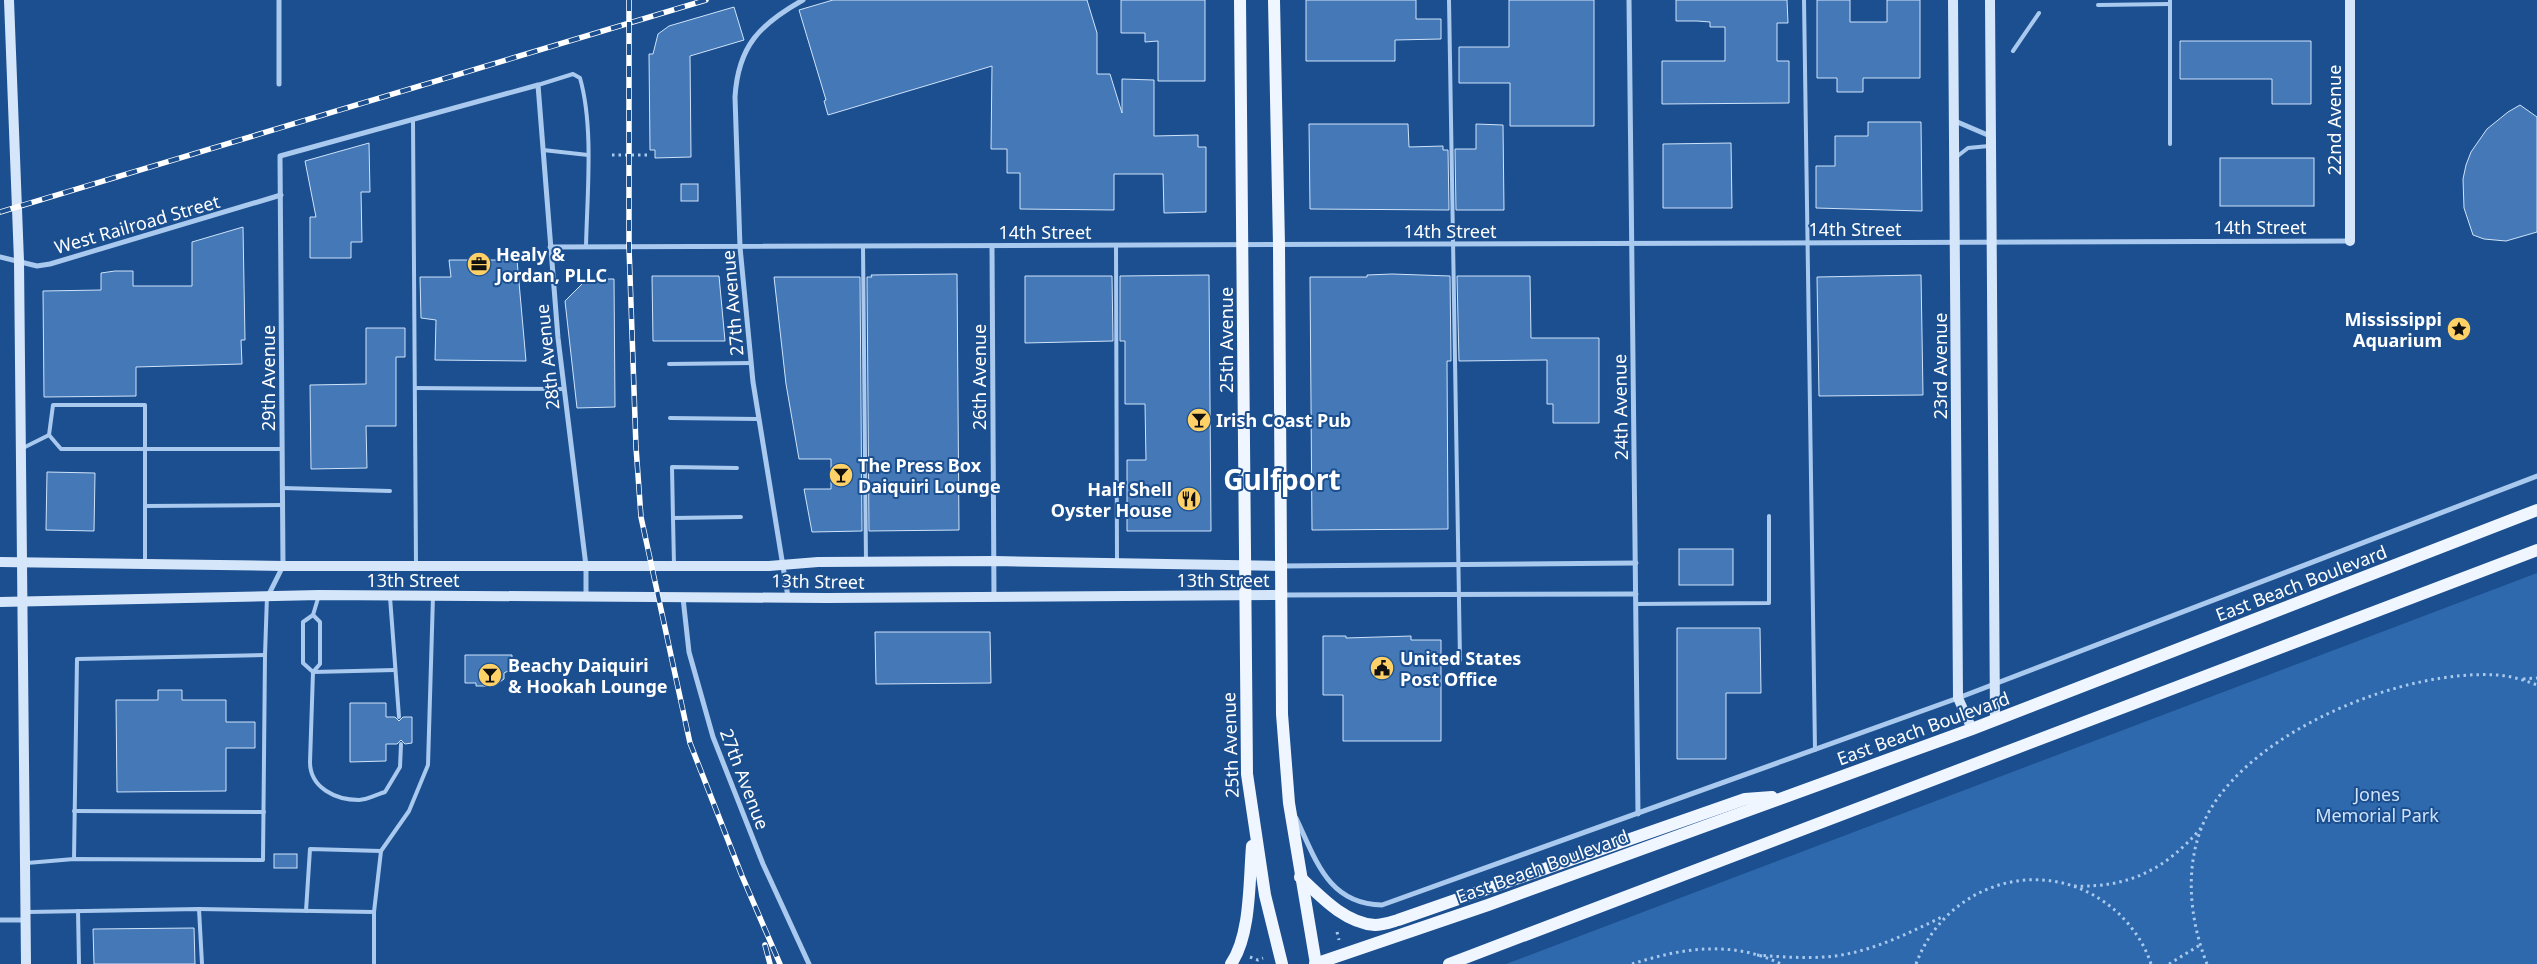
<svg xmlns="http://www.w3.org/2000/svg" width="2537" height="964" font-family="'Noto Sans',sans-serif">
<style>
.green{fill:#2e69ad}
.building{fill:#4478b7;stroke:#cfe3fa}
.lines{fill:none;stroke-linecap:round;stroke-linejoin:round}
.path{stroke:#a9c9ee;stroke-width:3;stroke-dasharray:2.5 4;stroke-linecap:butt}
.lane{stroke:#a9c9ee;stroke-width:4}
.street{stroke:#a9c9ee;stroke-width:5}
.secondary{stroke:#d6e6fa;stroke-width:10}
.primary{stroke:#f0f6ff;stroke-width:12}
.rail-casing{stroke:#fff;stroke-width:5.5}
.rail{stroke:#1b4f8f;stroke-width:4;stroke-dasharray:11;stroke-linecap:butt}
.labels{text-anchor:middle;dominant-baseline:central;stroke-width:4;stroke-linejoin:round;paint-order:stroke}
.street-label{font-size:18px;fill:#fff;stroke:#1b4f8f}
.poi-label{font-size:18px;font-weight:bold;fill:#fff;stroke:#1b4f8f;text-anchor:start}
.park-label{font-size:18px;fill:#cfe3fa;stroke:#1b4f8f}
.town-label{font-size:28px;font-weight:bold;fill:#fff;stroke:#1b4f8f}
</style>
<rect width="100%" height="100%" fill="#1b4f8f"/>
<path class="green" d="M2537,573V964H1506Z"/>
<g class="building">
<path d="M833,0H1087L1097,33V74H1110L1122,113V79L1154,80V136L1198,135V147H1206V212L1164,213L1163,174H1114V210L1020,209V173H1007V149H991L992,66L828,115L824,101L826,100L799,10Z"/>
<path d="M1121,0H1205V81H1158V41L1145,42V33H1121Z"/>
<path d="M1306,0H1416V19H1441V39L1395,40V61H1306Z"/>
<path d="M1509,0H1594V126H1510V83H1459V47H1509Z"/>
<path d="M1676,0H1787L1788,23H1777V61H1789V103L1662,104V61H1725V27H1710V22L1697,21H1676Z"/>
<path d="M1817,0H1850V22H1887V0H1920V78H1863V92H1837V78H1817Z"/>
<path d="M734,7L744,40L690,56L691,157L655,158V150H650L649,54H653L658,34L669,26Z"/>
<path d="M2180,41H2311V104H2272V79H2180Z"/>
<path d="M2520,105L2537,117V232L2506,241L2484,239L2473,235L2464,208L2463,179L2466,165L2471,152L2487,129L2508,112Z"/>
<path d="M1868,122H1921L1922,211L1816,208V166H1835V136H1868Z"/>
<path d="M1309,124H1408L1409,147L1443,146V150H1448L1449,210L1310,209Z"/>
<path d="M1476,124L1503,125L1504,210H1456L1455,149H1476Z"/>
<path d="M369,143L370,192H361L362,242H351V258H310V217H316L305,161Z"/>
<path d="M1731,143L1732,208H1663V144Z"/>
<rect x="2220" y="158" width="94" height="48"/>
<rect x="681" y="184" width="17" height="17"/>
<path d="M243,227L245,340H241L242,364L136,367V396L44,397L43,291L101,290V273L115,271H133V286H192V242Z"/>
<path d="M449,260H517L526,361L435,360L436,320L421,318L420,277H451Z"/>
<path d="M957,274L959,530L869,531L867,277H872L871,275Z"/>
<path d="M1392,274L1450,276L1451,361H1447L1448,529L1312,530L1310,277H1367V275Z"/>
<path d="M1209,275L1211,531H1127V460H1146L1145,404H1125V341H1120V276Z"/>
<path d="M1921,275L1923,395L1819,396L1817,277Z"/>
<path d="M652,276H719L725,341H653Z"/>
<path d="M1025,276H1112L1113,341L1025,343Z"/>
<path d="M1457,276H1530L1531,338H1599V423H1553V404H1547V360L1459,361Z"/>
<path d="M774,277H860L862,531L812,532L804,489H831V459H799L786,384Z"/>
<path d="M587,279H614L615,407L577,408L565,301Z"/>
<path d="M366,328H405V357H396V426H366L367,468L311,469L310,385L366,384Z"/>
<path d="M47,472L95,473L94,531L46,530Z"/>
<rect x="1679" y="549" width="54" height="36"/>
<path d="M1677,628H1760L1761,693H1726V759H1677Z"/>
<path d="M875,632H990L991,683L876,684Z"/>
<path d="M1323,636H1346V638L1411,636V640H1441V741H1343V695H1323Z"/>
<path d="M465,655H512V669L504,673V679L494,686H476V683H465Z"/>
<path d="M158,690H182V700H226V722H255V748H226V791L117,792L116,700H158Z"/>
<path d="M350,703H386V717H395L399,721L403,717H412V743L405,744L401,740L397,744H386V761L350,762Z"/>
<rect x="274" y="854" width="23" height="14"/>
<path d="M194,928L195,964H94L93,929Z"/>
</g>
<g class="lines">
<g class="path">
<path d="M612,155H648"/>
<path d="M2523,679L2537,678"/>
<path d="M2074,886C2129,888 2166,869 2201,828"/>
<path d="M1337,932L1339,940"/>
<path d="M1757,955C1783,957 1809,959 1835,956C1873,951 1909,933 1944,916"/>
<path d="M1250,957L1258,960L1263,958"/>
<path d="M1632,964C1682,948 1732,940 1781,964"/>
<path d="M1916,964C1947,880 2051,851 2118,913C2133,927 2145,945 2151,964"/>
<path d="M2169,964L2200,945"/>
<path d="M2207,964C2188,916 2183,857 2210,810C2258,728 2405,669 2497,675C2511,676 2524,680 2537,685"/>
</g>
<g class="lane">
<path d="M1449,0L1460,660"/>
<path d="M1804,0L1815,750"/>
<path d="M2170,0V144"/>
<path d="M2098,5L2170,4"/>
<path d="M2013,51L2039,13"/>
<path d="M538,85L573,74L580,78C594,127 587,195 586,247"/>
<path d="M413,120L416,565"/>
<path d="M543,150L588,155"/>
<path d="M1955,158L1968,148L1989,146"/>
<path d="M1116,245L1117,562"/>
<path d="M863,246L866,562"/>
<path d="M669,364L751,363"/>
<path d="M415,388L563,389"/>
<path d="M670,418L758,419"/>
<path d="M49,435L61,449H282"/>
<path d="M23,448L49,435L53,405H145V563"/>
<path d="M737,468L672,467L673,518L741,517"/>
<path d="M283,488L390,491"/>
<path d="M145,506L283,505"/>
<path d="M673,518L674,565"/>
<path d="M319,595L313,615L303,622V663L313,672L395,670"/>
<path d="M390,597L399,717"/>
<path d="M1636,604L1769,603V516"/>
<path d="M313,615L320,622V664L313,672L310,762C310,788 336,800 359,800C367,800 378,794 385,792L400,767L401,744"/>
<path d="M74,811L264,812"/>
<path d="M74,859L77,659L265,655"/>
<path d="M27,863L74,859L263,860L265,655L267,596"/>
<path d="M199,909L374,912V964"/>
<path d="M78,911L79,964"/>
<path d="M306,911L310,849L381,851"/>
<path d="M28,912L199,909L202,964"/>
<path d="M374,912L381,851L409,811L428,765L433,596"/>
</g>
<g class="street">
<path d="M279,0V84"/>
<path d="M1629,0L1638,814"/>
<path d="M1955,121L1990,136"/>
<path d="M992,246L994,598"/>
<path d="M550,247L2350,241"/>
<path d="M0,257L37,266L50,264L281,195"/>
<path d="M1281,566L1636,563"/>
<path d="M1281,595L1636,594"/>
<path d="M268,596L283,566L280,156L538,85L558,338L586,566V596"/>
<path d="M788,597L753,382L740,247L735,97C738,46 760,24 803,0"/>
<path d="M683,598L689,652L713,737L763,864L809,964"/>
<path d="M1296,818C1316,860 1328,904 1382,905L1958,698L2537,476"/>
<path d="M0,920H25"/>
</g>
<g class="secondary">
<path d="M9,0L19,261L26,964"/>
<path d="M1953,0L1958,698L1972,729"/>
<path d="M1990,0L1995,720"/>
<path d="M2350,0V241"/>
<path d="M0,562L283,566H769L818,562L994,561L1281,566"/>
<path d="M0,602L319,595L827,598L1281,595"/>
</g>
<g class="primary">
<path d="M1240,0L1247,774L1265,895L1282,964"/>
<path d="M1274,0L1279,245L1282,714L1289,803L1316,964"/>
<path d="M1300,877C1321,897 1345,923 1375,925C1382,925 1391,922 1398,920L1745,799L1772,797"/>
<path d="M1231,964C1251,935 1249,881 1252,846"/>
<path d="M1315,964L1488,905L1972,729L2537,510"/>
<path d="M1449,964L2537,550"/>
</g>
<g class="rail-casing">
<g id="rail">
<path d="M629,0V247L636,447L641,517L690,743L742,876L780,964"/>
<path d="M0,212L706,0"/>
<path d="M765,945L770,964"/>
</g>
</g>
<use href="#rail" class="rail"/>
</g>
<defs>
<g id="office-disc" transform="scale(1.25)"><circle r="9.5" fill="#ffd166" stroke="#1b4f8f"/><path d="M-6-3h4V-5.5h4V-3h4V5H-6ZM-1-4.5V-3h2v-1.5ZM-6 0V1H6V0Z" fill="#111"/></g>
<g id="sight-disc" transform="scale(1.25)"><circle r="9.5" fill="#ffd166" stroke="#1b4f8f"/><path d="M0-6L1.8-2.2L6-1.7L2.9 1.2L3.7 5.4L0 3.3L-3.7 5.4L-2.9 1.2L-6-1.7L-1.8-2.2Z" fill="#111"/></g>
<g id="bar-disc" transform="scale(1.25)"><circle r="9.5" fill="#ffd166" stroke="#1b4f8f"/><path d="M-6-5H6L.8 .8V4.5H3.5V6h-7V4.5H-.8V.8Z" fill="#111"/></g>
<g id="restaurant-disc" transform="scale(1.25)"><circle r="9.5" fill="#ffd166" stroke="#1b4f8f"/><path d="M-5-6h1v4h1v-4h1v4h1v-4h1v5L-1.5 .5V6h-2V.5L-5-1ZM5-6V6H3V1.5H1.5Q1.5-4 5-6Z" fill="#111"/></g>
<g id="civic-disc" transform="scale(1.25)"><circle r="9.5" fill="#ffd166" stroke="#1b4f8f"/><path d="M-.6-6.5H3V-4.5H.6V-3L4-1V1h2V6H-6V1h2V-1L-.6-3ZM-1.2 2.5V6h2.4V2.5Z" fill="#111"/></g>
</defs>
<g fill-rule="evenodd">
<use href="#office-disc" x="479" y="264"/>
<use href="#sight-disc" x="2459" y="329"/>
<use href="#bar-disc" x="1199" y="420"/>
<use href="#bar-disc" x="841" y="475"/>
<use href="#restaurant-disc" x="1189" y="499"/>
<use href="#civic-disc" x="1382" y="668"/>
<use href="#bar-disc" x="490" y="675"/>
</g>
<g class="labels">
<g class="street-label">
<text transform="translate(2334 120) rotate(-90)">22nd Avenue</text>
<text transform="translate(137 224) rotate(-16)">West Railroad Street</text>
<text x="2260" y="227">14th Street</text>
<text x="1855" y="229">14th Street</text>
<text x="1450" y="231">14th Street</text>
<text x="1045" y="232">14th Street</text>
<text transform="translate(732 303) rotate(-95)">27th Avenue</text>
<text transform="translate(1226 340) rotate(-90)">25th Avenue</text>
<text transform="translate(547 357) rotate(-96)">28th Avenue</text>
<text transform="translate(1940 366) rotate(-90)">23rd Avenue</text>
<text transform="translate(979 377) rotate(-90)">26th Avenue</text>
<text transform="translate(268 378) rotate(-90)">29th Avenue</text>
<text transform="translate(1620 407) rotate(-91)">24th Avenue</text>
<text x="413" y="580">13th Street</text>
<text x="1223" y="580">13th Street</text>
<text transform="translate(818 581) rotate(1)">13th Street</text>
<text transform="translate(2301 583) rotate(-21)">East Beach Boulevard</text>
<text transform="translate(1923 728) rotate(-20)">East Beach Boulevard</text>
<text transform="translate(1230 745) rotate(-92)">25th Avenue</text>
<text transform="translate(745 779) rotate(69)">27th Avenue</text>
<text transform="translate(1542 866) rotate(-20)">East Beach Boulevard</text>
</g>
<g class="poi-label">
<text x="496" y="254">Healy &amp;<tspan x="496" dy="21">Jordan, PLLC</tspan></text>
<text x="2442" y="319" text-anchor="end">Mississippi<tspan x="2442" dy="21">Aquarium</tspan></text>
<text x="1216" y="420">Irish Coast Pub</text>
<text x="858" y="465">The Press Box<tspan x="858" dy="21">Daiquiri Lounge</tspan></text>
<text x="1172" y="489" text-anchor="end">Half Shell<tspan x="1172" dy="21">Oyster House</tspan></text>
<text x="1400" y="658">United States<tspan x="1400" dy="21">Post Office</tspan></text>
<text x="508" y="665">Beachy Daiquiri<tspan x="508" dy="21">&amp; Hookah Lounge</tspan></text>
</g>
<g class="park-label">
<text x="2377" y="794">Jones<tspan x="2377" dy="21">Memorial Park</tspan></text>
</g>
<g class="town-label">
<text x="1282" y="479">Gulfport</text>
</g>
</g>
</svg>
